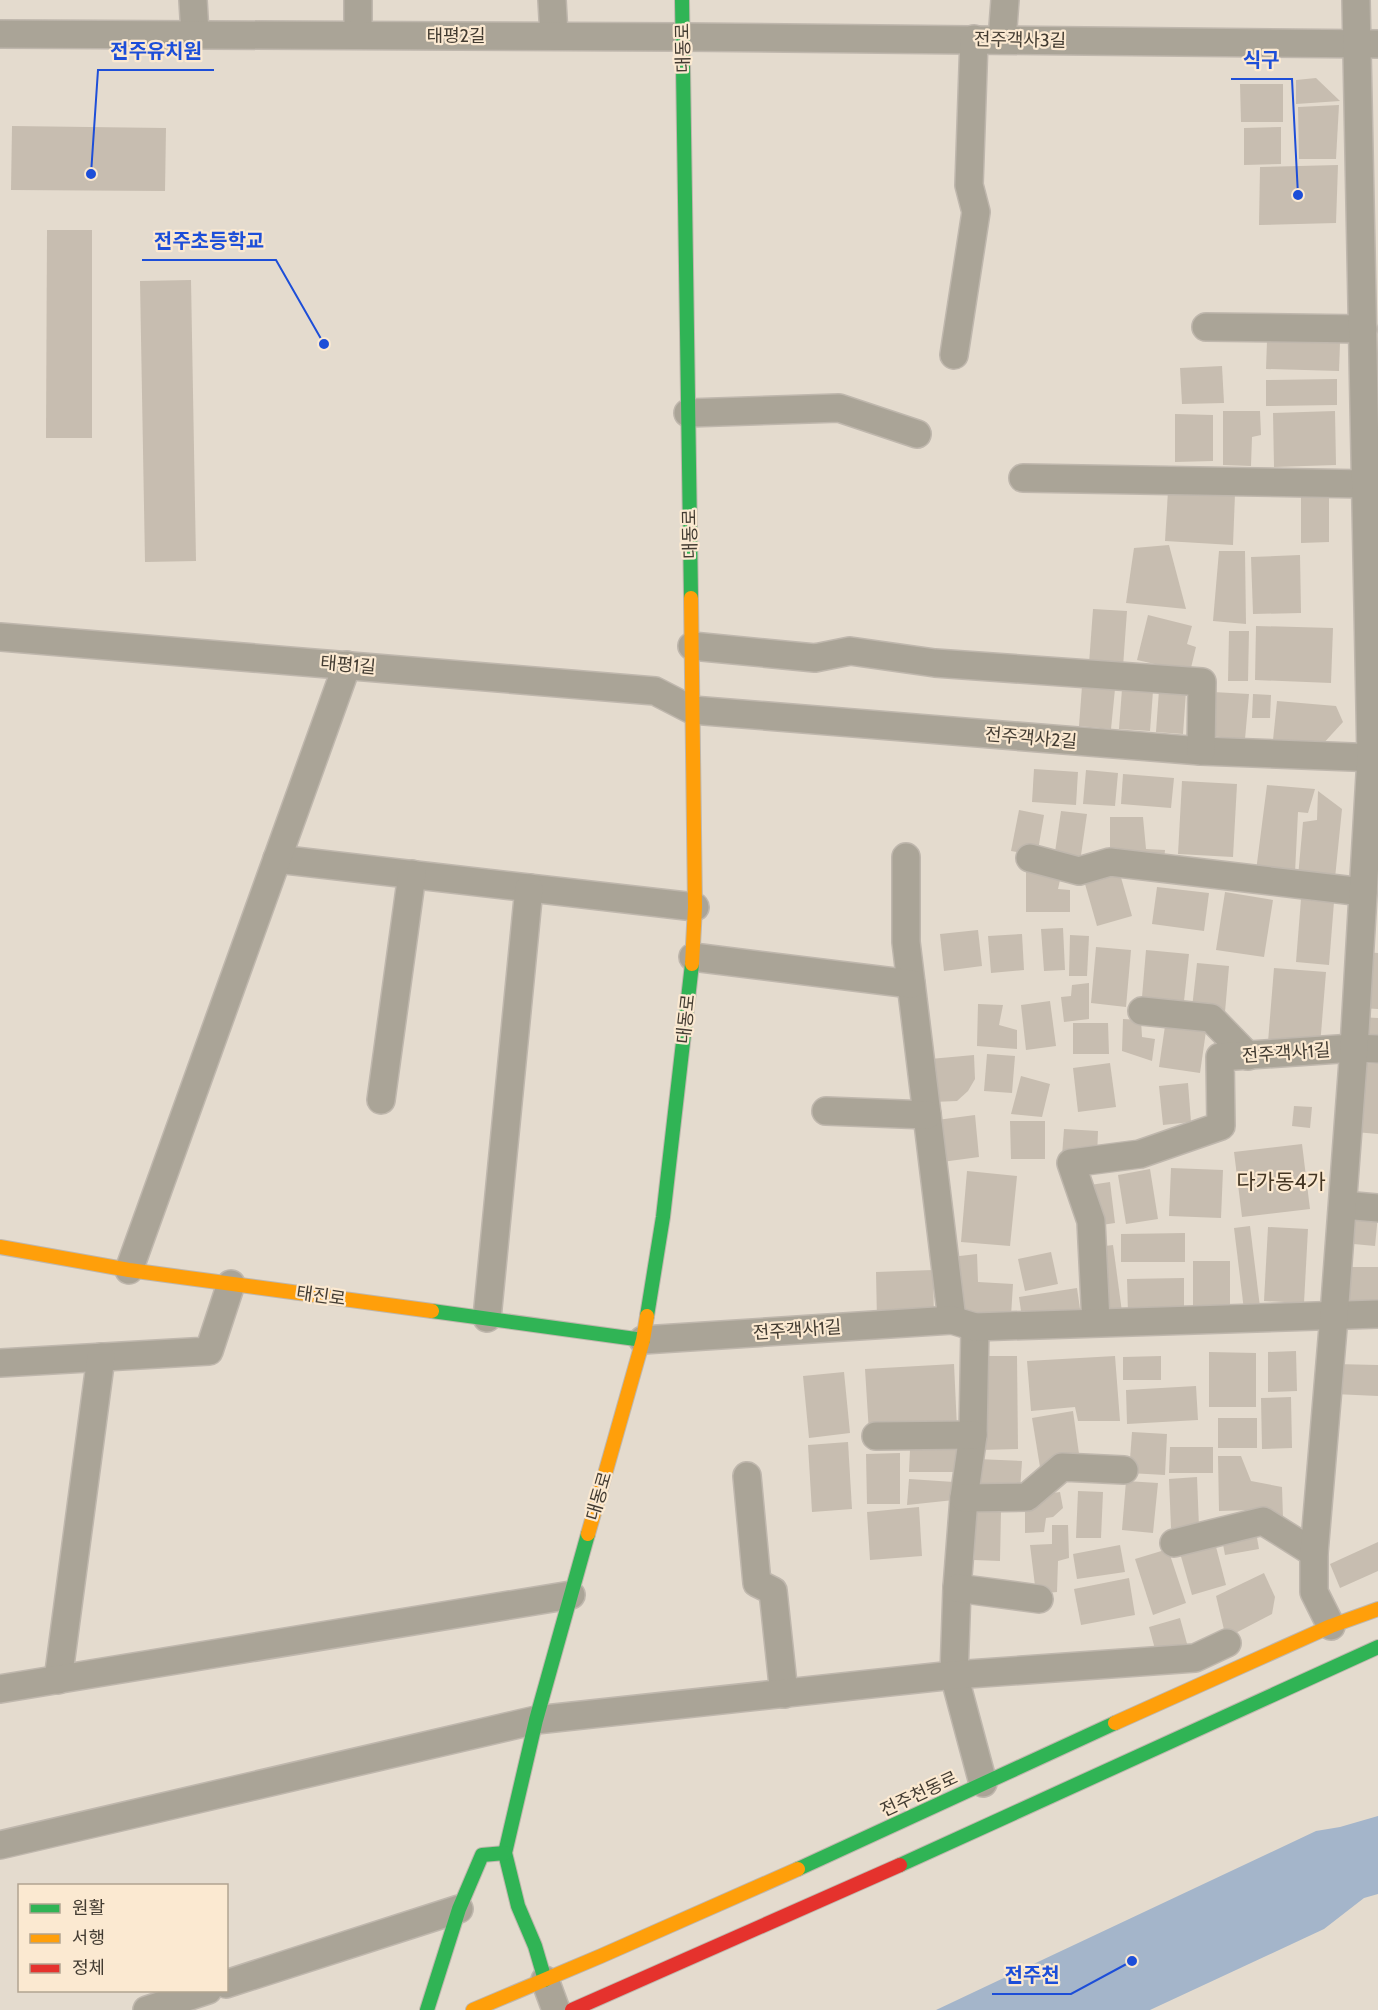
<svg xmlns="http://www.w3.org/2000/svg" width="1378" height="2010" font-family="Cabin,'Noto Sans KR',sans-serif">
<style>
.water{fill:#a4b5ca}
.building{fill:#c7bdb0}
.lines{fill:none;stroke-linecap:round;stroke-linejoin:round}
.street-casing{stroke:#bfb7ad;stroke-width:30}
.fast-casing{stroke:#bfb7ad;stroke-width:16}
.slow-casing{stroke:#bfb7ad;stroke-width:16}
.jam-casing{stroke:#bfb7ad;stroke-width:16}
.street{stroke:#aaa497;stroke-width:27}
.fast{stroke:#30b455;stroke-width:14}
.slow{stroke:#ff9f0a;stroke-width:14}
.jam{stroke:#e5322d;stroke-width:14}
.labels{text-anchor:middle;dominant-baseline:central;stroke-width:4.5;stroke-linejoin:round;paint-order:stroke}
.street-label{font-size:18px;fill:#433c32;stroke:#fbe9d1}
.quarter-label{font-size:21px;fill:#433522;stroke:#fbe9d1}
.leader{fill:none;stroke:#1d4ed8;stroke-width:2}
.callout-dot{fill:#1d4ed8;stroke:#fbe9d1;stroke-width:2}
.callout-label{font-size:20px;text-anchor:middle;font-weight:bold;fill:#1d4ed8;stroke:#fbe9d1;stroke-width:4.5;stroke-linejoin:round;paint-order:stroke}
</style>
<rect width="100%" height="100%" fill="#e4dbce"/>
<path class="water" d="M1378,1816V1894L1364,1898L1324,1929L1150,2010H936L1316,1831L1340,1827Z"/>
<g class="building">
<path d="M1316,78L1340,101L1296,104V80Z"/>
<path d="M1240,84H1283V122H1241Z"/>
<path d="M1339,105L1336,159H1299L1298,107Z"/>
<path d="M12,126L166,128L165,191L11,190Z"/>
<path d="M1281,127V164L1244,165V128Z"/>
<path d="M1338,165L1336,223L1259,225L1260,167Z"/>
<path d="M47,230H92V438H46Z"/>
<path d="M191,280L196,561L145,562L140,281Z"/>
<path d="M1267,341L1340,343L1339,371L1266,369Z"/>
<path d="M1222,366L1224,403L1182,404L1180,368Z"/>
<path d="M1337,379V405L1266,406V380Z"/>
<path d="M1223,411H1260L1261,435L1252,437L1251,466L1223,465Z"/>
<path d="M1335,411L1336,465L1274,467L1273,413Z"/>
<path d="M1175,414L1213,415V461L1175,462Z"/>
<path d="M1301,488H1329V542L1301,543Z"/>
<path d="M1168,491L1235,494L1233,545L1165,541Z"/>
<path d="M1169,545L1186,609L1126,603L1134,548Z"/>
<path d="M1219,551H1245L1246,624L1213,621Z"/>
<path d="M1300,555L1301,613L1253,614L1251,557Z"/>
<path d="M1093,609L1127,611L1123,667L1089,664Z"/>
<path d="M1148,615L1192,626L1187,644L1196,647L1190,672L1137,660Z"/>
<path d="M1256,626L1333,628L1331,683L1255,680Z"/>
<path d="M1229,631H1249L1248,681H1228Z"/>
<path d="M1082,686L1115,689L1111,729L1079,726Z"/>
<path d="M1122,689L1153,691L1150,731L1119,729Z"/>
<path d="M1159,690L1186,692L1183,734L1156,732Z"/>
<path d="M1213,692L1249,694L1245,739L1209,736Z"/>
<path d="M1253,694L1271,695L1270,718H1252Z"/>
<path d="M1277,701L1336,706L1343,722L1321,746L1273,740Z"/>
<path d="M1034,769L1078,772L1076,805L1032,802Z"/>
<path d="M1086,770L1118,773L1115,806L1083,804Z"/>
<path d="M1123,774L1174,778L1171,808L1121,804Z"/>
<path d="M1182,781L1237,784L1233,857L1178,854Z"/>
<path d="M1267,785L1315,789L1308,813L1298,812L1295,873L1256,871Z"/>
<path d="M1318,791L1342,809L1335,878L1298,877L1303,822L1317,820Z"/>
<path d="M1019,810L1044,815L1037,856L1011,851Z"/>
<path d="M1061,811L1087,814L1080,862L1054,859Z"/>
<path d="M1110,817H1143L1146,849L1165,850L1164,861L1110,857Z"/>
<path d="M1026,870L1060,880L1058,889L1070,890V912H1026Z"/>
<path d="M1120,874L1132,916L1097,926L1085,884Z"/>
<path d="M1157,887L1209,893L1204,931L1152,924Z"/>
<path d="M1225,892L1273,900L1264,957L1216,950Z"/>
<path d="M1301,899L1334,902L1329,965L1296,962Z"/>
<path d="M1063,928L1065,970L1044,971L1041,929Z"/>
<path d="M978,930L982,966L944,971L940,934Z"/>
<path d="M1022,934L1024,970L991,973L988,936Z"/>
<path d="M1070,935L1089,936L1087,976H1069Z"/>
<path d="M1096,947L1131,950L1126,1007L1091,1003Z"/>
<path d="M1146,950L1189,954L1184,1001L1142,997Z"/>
<path d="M1364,952L1378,953V1009L1360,1008Z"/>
<path d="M1197,963L1229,966L1225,1012L1192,1008Z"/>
<path d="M1274,968L1326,972L1320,1046L1268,1042Z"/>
<path d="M1089,983V1019L1064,1022L1061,997L1071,996L1072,985Z"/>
<path d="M1050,1001L1056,1046L1026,1050L1021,1005Z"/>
<path d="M978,1004L1003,1005L999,1025L1017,1030V1049L977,1046Z"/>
<path d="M1359,1017L1378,1018V1042L1358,1041Z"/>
<path d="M1123,1019L1141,1020L1142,1037L1155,1039L1152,1061L1122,1051Z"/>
<path d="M1073,1023H1108L1109,1054H1073Z"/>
<path d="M1165,1026L1206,1031L1200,1073L1159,1067Z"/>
<path d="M987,1054L1015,1056L1012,1093L984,1091Z"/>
<path d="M974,1055L975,1079L968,1091L957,1101L933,1102L930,1059Z"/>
<path d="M1110,1063L1116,1107L1078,1112L1073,1068Z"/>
<path d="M1360,1063L1378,1064V1134L1355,1132Z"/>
<path d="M1021,1076L1050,1084L1042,1117L1011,1114Z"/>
<path d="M1188,1083L1191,1122L1163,1125L1159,1086Z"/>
<path d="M1294,1106L1312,1107L1310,1128L1292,1126Z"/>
<path d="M975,1115L979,1157L942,1162L937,1120Z"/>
<path d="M1010,1121H1045V1159H1011Z"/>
<path d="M1064,1129L1098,1131L1097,1158L1062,1156Z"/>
<path d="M1302,1144L1310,1209L1242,1217L1234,1152Z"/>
<path d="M1171,1168L1223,1170L1221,1218L1169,1216Z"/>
<path d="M1150,1169L1158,1219L1126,1224L1118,1175Z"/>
<path d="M967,1171L1017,1176L1010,1246L961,1242Z"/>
<path d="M1110,1182L1115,1223L1095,1226L1090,1185Z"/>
<path d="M1347,1212L1378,1215L1375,1246L1343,1243Z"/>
<path d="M1250,1226L1260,1307L1244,1310L1234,1228Z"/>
<path d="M1268,1227L1308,1229L1304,1303L1264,1301Z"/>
<path d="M1185,1233V1262H1121V1234Z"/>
<path d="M1113,1245L1122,1312L1106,1314L1097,1247Z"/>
<path d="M1051,1252L1058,1284L1025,1291L1018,1259Z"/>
<path d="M977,1254L978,1282L1013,1284L1011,1316L959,1318L951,1257Z"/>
<path d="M1193,1261H1230V1309L1193,1310Z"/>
<path d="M1341,1267H1378V1302L1342,1303Z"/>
<path d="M933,1270L934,1319L877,1320L876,1272Z"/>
<path d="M1184,1278V1312L1128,1313L1127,1279Z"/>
<path d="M1077,1288L1080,1309L1022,1318L1019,1297Z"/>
<path d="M1296,1351L1297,1391L1268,1392V1352Z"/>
<path d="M1209,1352L1256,1353V1407H1209Z"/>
<path d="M979,1356H1017L1018,1449L980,1450Z"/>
<path d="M1115,1356L1120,1421H1078L1075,1407L1031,1411L1027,1361Z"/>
<path d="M1161,1356V1380H1123V1357Z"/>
<path d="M954,1364L957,1428L869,1433L865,1369Z"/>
<path d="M1335,1364L1378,1365V1396L1334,1394Z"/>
<path d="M844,1372L850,1433L809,1438L803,1376Z"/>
<path d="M1196,1386L1198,1420L1127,1424L1126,1390Z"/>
<path d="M1291,1397L1292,1448L1262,1449L1261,1398Z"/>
<path d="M1073,1411L1080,1461L1040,1467L1032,1418Z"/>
<rect x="1218" y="1418" width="39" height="30"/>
<path d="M1132,1432L1167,1434L1165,1475L1129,1473Z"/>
<path d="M848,1442L852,1509L812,1512L808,1445Z"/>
<path d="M1170,1447H1213V1473H1169Z"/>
<path d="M910,1450H957V1472H909Z"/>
<path d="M900,1453V1504H867L866,1454Z"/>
<path d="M1218,1456H1241L1251,1481L1282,1487L1283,1518L1252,1510L1219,1511Z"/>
<path d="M977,1459L1022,1461L1020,1491L976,1489Z"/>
<path d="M1197,1477L1199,1527L1171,1528L1169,1479Z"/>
<path d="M909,1479L954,1482V1500L907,1505Z"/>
<path d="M1126,1481L1158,1483L1153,1533L1122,1530Z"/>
<path d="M1078,1491L1103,1492L1101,1538H1076Z"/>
<path d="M1060,1492L1063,1508L1053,1517L1046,1518L1044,1532L1025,1533V1512L1045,1494Z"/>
<path d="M919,1507L922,1556L870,1560L867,1512Z"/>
<path d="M976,1510L1001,1511L1000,1561L974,1560Z"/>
<path d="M1052,1525H1068L1069,1558L1058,1561L1057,1592L1036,1594L1030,1545L1052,1544Z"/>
<path d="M1256,1532L1259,1549L1225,1555L1222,1539Z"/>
<path d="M1378,1542V1571L1340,1588L1330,1564Z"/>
<path d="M1215,1543L1226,1585L1192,1595L1180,1553Z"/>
<path d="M1120,1545L1125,1572L1077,1579L1073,1554Z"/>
<path d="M1168,1549L1186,1603L1153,1615L1135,1559Z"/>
<path d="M1264,1573L1275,1597L1272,1614L1226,1638L1216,1596Z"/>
<path d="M1129,1578L1135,1615L1081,1625L1074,1589Z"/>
<path d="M1180,1618L1189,1651L1158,1660L1149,1627Z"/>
</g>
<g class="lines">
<g class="street-casing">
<g id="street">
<path d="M193,0L195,34"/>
<path d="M358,0V35"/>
<path d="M552,0L554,36"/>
<path d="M0,34L682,37L1378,44"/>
<path d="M1002,40L1005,0"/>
<path d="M1206,327L1363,329"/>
<path d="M954,355L976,212L969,185L974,39"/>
<path d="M688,413L839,408L917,434"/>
<path d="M1023,478L1366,484"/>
<path d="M0,637L655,691L692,710L1201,751L1378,758"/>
<path d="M692,646L815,658L850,651L935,663L1202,682L1201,751"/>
<path d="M906,857V942L952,1320"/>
<path d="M1030,858L1079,871L1110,862L1363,892"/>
<path d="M277,859L695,907"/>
<path d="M693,957L911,984"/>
<path d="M1142,1011L1211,1018L1248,1056"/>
<path d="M381,1100L412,874"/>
<path d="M826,1111L927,1115"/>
<path d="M1343,1205L1378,1208"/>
<path d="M129,1270L347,665"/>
<path d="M487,1318L529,888"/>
<path d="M1096,1322L1091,1221L1071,1163L1140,1154L1221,1126L1220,1057L1354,1048L1378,1049"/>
<path d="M975,1327L973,1435L964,1498L957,1588L954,1675L983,1783"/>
<path d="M643,1340L952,1320L975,1327L1378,1314"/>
<path d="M0,1363L209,1351L231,1284"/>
<path d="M876,1436L973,1435"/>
<path d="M747,1476L757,1583L773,1591L784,1694"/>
<path d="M964,1498L1027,1497L1062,1467L1124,1470"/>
<path d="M1174,1543L1263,1521L1314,1553"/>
<path d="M957,1588L1039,1599"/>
<path d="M1331,1626L1314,1592V1553L1334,1316L1354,1048L1371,758L1356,0"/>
<path d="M58,1680L101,1357"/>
<path d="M0,1689L571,1595"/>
<path d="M0,1845L536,1720L954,1675L1195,1658L1227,1643"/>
<path d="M545,1980L556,2010"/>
<path d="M226,1984L459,1909"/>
<path d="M147,2010L208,1990"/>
</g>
</g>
<g class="fast-casing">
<g id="fast">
<path d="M682,0L691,598"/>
<path d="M432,1311L643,1340"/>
<path d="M647,1316L663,1217L692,964"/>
<path d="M900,1865L1378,1647"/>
<path d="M798,1869L1115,1723"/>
<path d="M545,1980L535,1946L518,1906L505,1853L536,1720L588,1534"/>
<path d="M427,2010L459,1909L482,1855L505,1853"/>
</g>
</g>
<g class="slow-casing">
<g id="slow">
<path d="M691,598L695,907L692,964"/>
<path d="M0,1247L129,1270L432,1311"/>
<path d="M588,1534L643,1340L647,1316"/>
<path d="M1115,1723L1331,1626L1378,1609"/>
<path d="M473,2010L601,1956L798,1869"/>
</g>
</g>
<g class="jam-casing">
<path id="jam" d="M572,2010L900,1865"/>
</g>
<use href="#street" class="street"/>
<use href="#fast" class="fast"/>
<use href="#slow" class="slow"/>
<use href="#jam" class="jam"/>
</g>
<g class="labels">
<g class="street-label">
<text x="456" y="36">태평2길</text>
<text transform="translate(1020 40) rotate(1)">전주객사3길</text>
<text transform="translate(683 48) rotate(-91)">대동로</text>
<text transform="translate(690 534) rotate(-91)">대동로</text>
<text transform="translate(348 665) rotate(5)">태평1길</text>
<text transform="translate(1031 738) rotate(5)">전주객사2길</text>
<text transform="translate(686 1019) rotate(-84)">대동로</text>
<text transform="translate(1286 1053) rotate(-4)">전주객사1길</text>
<text transform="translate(321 1296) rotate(8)">태진로</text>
<text transform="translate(797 1330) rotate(-4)">전주객사1길</text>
<text transform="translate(599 1496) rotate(-74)">대동로</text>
<text transform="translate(919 1794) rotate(-25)">전주천동로</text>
</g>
<g class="quarter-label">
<text x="1281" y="1181">다가동4가</text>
</g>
</g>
<path class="leader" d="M91 174L98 70H214M1298 195L1292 79H1231M324 344L276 260H142M1132 1961L1071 1994H992"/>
<g class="callout-dot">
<circle cx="91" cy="174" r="6"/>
<circle cx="1298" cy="195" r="6"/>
<circle cx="324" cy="344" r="6"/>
<circle cx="1132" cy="1961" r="6"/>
</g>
<g class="callout-label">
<text x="156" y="58">전주유치원</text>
<text x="1261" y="67">식구</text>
<text x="209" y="248">전주초등학교</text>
<text x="1032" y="1982">전주천</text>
</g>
<rect x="18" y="1884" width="210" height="108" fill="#fbe9d1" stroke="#b1a491" stroke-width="1.5"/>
<rect x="30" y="1904" width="30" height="9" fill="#30b455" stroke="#b1a491" stroke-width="1.5"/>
<text x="72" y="1914" font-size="18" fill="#433c32">원활</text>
<rect x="30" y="1934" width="30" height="9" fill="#ff9f0a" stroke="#b1a491" stroke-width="1.5"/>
<text x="72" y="1944" font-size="18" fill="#433c32">서행</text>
<rect x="30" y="1964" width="30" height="9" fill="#e5322d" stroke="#b1a491" stroke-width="1.5"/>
<text x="72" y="1974" font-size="18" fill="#433c32">정체</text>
</svg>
